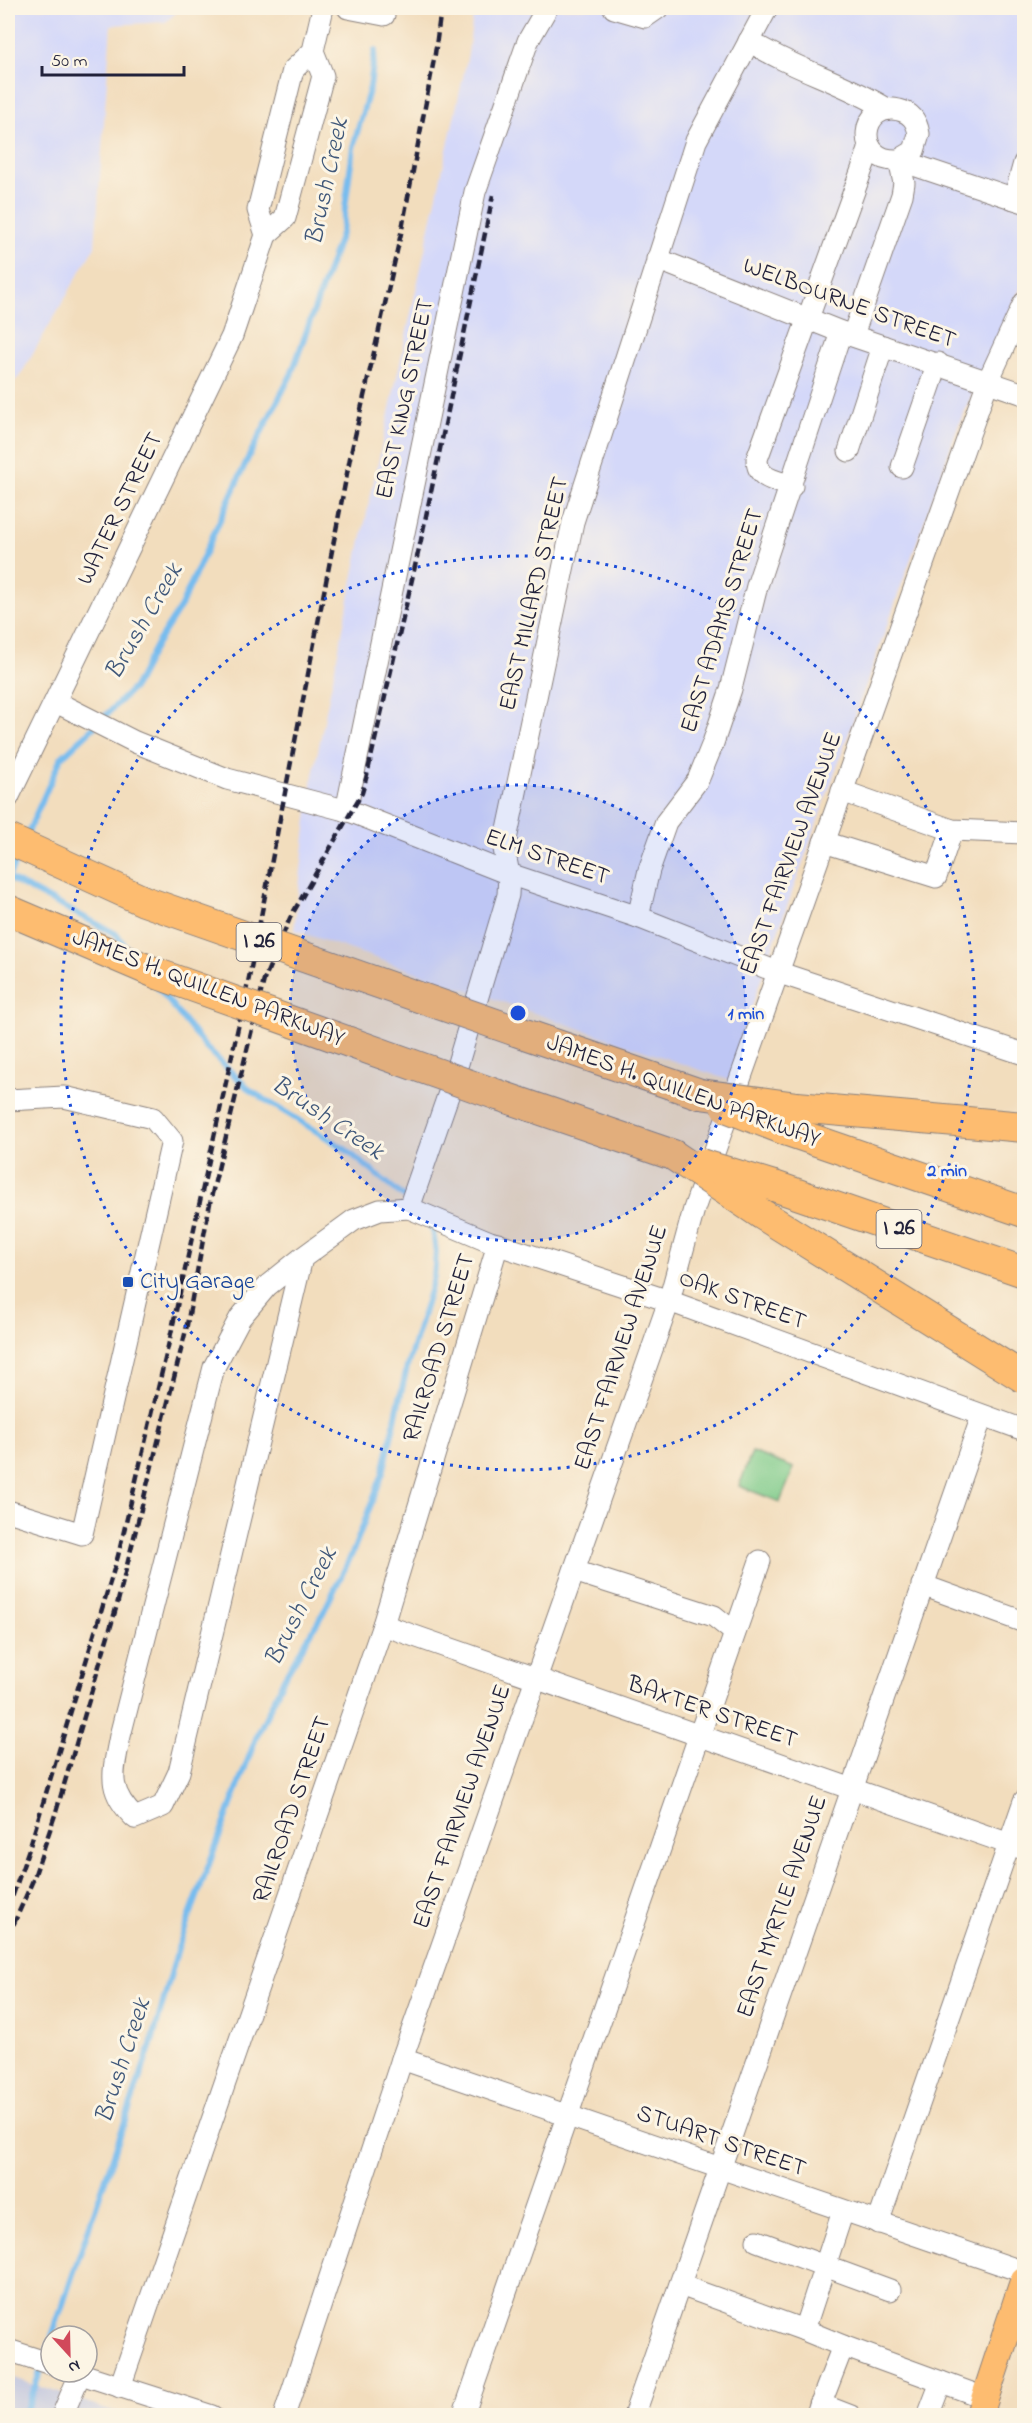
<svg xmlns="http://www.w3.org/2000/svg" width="1032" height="2423" font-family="'Indie Flower',sans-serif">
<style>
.built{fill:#d4d8f9}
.industrial{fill:#bdc3de}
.green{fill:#7dca89;stroke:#507662;stroke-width:1.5}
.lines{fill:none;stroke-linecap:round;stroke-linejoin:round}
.stream{stroke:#77bcee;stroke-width:6}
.minor-casing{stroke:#8a807c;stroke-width:23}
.major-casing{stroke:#8a807c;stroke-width:29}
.highway-casing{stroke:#8a807c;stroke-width:32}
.minor{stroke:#fff;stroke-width:21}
.major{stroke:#fdbc70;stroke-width:27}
.highway{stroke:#fdbc70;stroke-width:30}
.rail{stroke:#22223b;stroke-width:4.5;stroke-dasharray:9 4.5;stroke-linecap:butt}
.highway-bridge-casing{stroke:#8a807c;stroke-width:32;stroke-linecap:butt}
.highway-bridge{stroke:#fdbc70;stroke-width:30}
.ring{fill:none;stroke:#1d4ed8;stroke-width:3;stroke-dasharray:3 6}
.transit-dot{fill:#1a4fb4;stroke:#fcf5e5;stroke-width:2}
.labels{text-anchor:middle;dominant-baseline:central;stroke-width:6;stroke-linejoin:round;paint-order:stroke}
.shield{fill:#fcf5e5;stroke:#63616e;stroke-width:1.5}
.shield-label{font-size:22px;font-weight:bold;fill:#22223b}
.street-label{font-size:24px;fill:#22223b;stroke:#fcf5e5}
.transit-label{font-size:24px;fill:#164399;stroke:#fcf5e5;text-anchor:start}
.water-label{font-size:26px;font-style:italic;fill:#40587a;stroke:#fcf5e5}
.centre{fill:#1d4ed8;stroke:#fcf5e5;stroke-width:3}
.ring-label{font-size:18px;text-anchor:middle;font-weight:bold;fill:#1d4ed8;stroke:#fcf5e5;stroke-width:6;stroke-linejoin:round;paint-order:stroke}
</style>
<rect width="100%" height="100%" fill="#fcf5e5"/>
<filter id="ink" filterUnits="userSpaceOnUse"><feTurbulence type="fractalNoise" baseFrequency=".0167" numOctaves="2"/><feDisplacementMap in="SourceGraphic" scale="12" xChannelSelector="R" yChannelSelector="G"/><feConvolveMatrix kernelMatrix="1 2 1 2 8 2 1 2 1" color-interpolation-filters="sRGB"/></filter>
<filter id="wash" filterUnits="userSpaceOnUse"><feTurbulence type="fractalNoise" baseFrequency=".008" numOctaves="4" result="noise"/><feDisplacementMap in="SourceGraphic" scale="24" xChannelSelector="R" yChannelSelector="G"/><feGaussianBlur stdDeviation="1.35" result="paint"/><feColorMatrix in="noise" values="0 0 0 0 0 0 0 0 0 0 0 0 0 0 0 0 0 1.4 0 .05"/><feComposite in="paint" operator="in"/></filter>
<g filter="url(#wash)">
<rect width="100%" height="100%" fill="#f2ddbd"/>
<g class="built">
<path d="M8,8H181L166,22L111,25L95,246L20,376L8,387Z"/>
<path d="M474,8H1024V280L959,424L758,988L729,1080L294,930L311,785L361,540L468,54Z"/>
</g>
<path class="industrial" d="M8,2376L125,2415L8,2416Z"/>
<path class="green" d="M752,1452L794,1468L780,1502L739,1486Z"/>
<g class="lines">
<g class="stream">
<path d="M101,720L135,686L156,645L181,606L247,460L291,375L342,231L353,147L370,87L375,50"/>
<path d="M25,839L61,758L94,727"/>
<path d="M8,878L116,934L127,948"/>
<path d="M8,878L19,854"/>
<path d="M155,984L206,1048L251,1091L345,1149L408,1200"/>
<path d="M52,2336L153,2039L178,1948L256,1738L284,1678L323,1613L352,1554L383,1473L407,1367L434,1277L436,1252L433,1231L428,1224"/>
<path d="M25,2416L51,2340"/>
</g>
</g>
</g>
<g filter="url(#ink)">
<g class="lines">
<g class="minor-casing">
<g id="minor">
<path d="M348,8L384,15L385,8"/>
<path d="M614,8L645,17L658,8"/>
<path d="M749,41C793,69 844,82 887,109"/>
<path d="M899,160L914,151L919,134C917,122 912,113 899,110C861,100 852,163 899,160L1024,202"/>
<path d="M1014,199L1024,163"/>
<path d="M266,235L258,210L293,70L313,51L323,8"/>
<path d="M657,259L841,332L1024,394"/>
<path d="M853,335L902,195L904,183L899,160"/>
<path d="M849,451L883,346"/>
<path d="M902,467L938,363"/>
<path d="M792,486C775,480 757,479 757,459L870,147"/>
<path d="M56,702L135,742L227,779L352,812L509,874L638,917L777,972L1024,1054"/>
<path d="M842,791L952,830L1024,833"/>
<path d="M8,798L232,336L266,235L285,218L323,76L313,51"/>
<path d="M346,811L475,192L528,41L547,8"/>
<path d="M824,842L936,877L952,830"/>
<path d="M638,917L649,870L666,822L698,780L713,743L731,689L757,586L841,332"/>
<path d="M8,1100L64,1097L153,1118L172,1141L82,1534L8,1511"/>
<path d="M409,1208L450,1090L508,895L509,874L504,849L573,522L696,141L767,8"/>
<path d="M302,1258L267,1286L240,1318L214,1367L120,1736C113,1773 106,1790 135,1818L163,1806L179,1772L302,1258L354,1220L380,1210L409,1208L490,1242L669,1301L1024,1430"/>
<path d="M574,1571L714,1616L734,1632"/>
<path d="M922,1585L1024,1622"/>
<path d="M383,1625L1024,1849"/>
<path d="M402,2059L1024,2272"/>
<path d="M843,2211L804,2330L843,2346"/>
<path d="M878,2223L1024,1801"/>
<path d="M757,2241L890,2290"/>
<path d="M680,2285L804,2330"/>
<path d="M8,2350L51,2364"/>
<path d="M75,2372L212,2416"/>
<path d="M120,2387L383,1625L498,1244"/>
<path d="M820,2404L851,2416"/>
<path d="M62,2416L80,2374"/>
<path d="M284,2416L402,2059L669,1301L694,1209L988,381L1024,303"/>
<path d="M463,2416L760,1561"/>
<path d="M634,2416C752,2083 864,1748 982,1416"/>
<path d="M816,2416L843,2346L985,2398"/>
<path d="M928,2416L941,2382"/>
</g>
</g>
<g class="major-casing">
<path id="major" d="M979,2416L1024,2280"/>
</g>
<g class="highway-casing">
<g id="highway">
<path d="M8,910L158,974"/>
<path d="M516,1031L700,1094"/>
<path d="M498,1095L673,1155"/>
<path d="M797,1107L1024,1127"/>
<path d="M788,1131L1024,1212"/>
<path d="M774,1186L1024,1272"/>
<path d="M763,1215L1024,1378"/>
</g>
</g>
<use href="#minor" class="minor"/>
<use href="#major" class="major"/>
<use href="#highway" class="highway"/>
<g class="rail">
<path d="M8,1909L30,1846L118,1556L170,1338L250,973L350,458L402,229L435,54L441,8"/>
<path d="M8,1937L33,1880L56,1812L117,1605L186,1330L211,1198L264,980L290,918L362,793L367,775L421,540L493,195"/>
</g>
<g class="highway-bridge-casing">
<g id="highway-bridge">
<path d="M8,839L144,901L516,1031"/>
<path d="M158,974L498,1095"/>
<path d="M700,1094L797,1107"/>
<path d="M726,1107L788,1131"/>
<path d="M673,1155L763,1215"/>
<path d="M701,1164L774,1186"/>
</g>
</g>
<use href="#highway-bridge" class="highway-bridge"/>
</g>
</g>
<circle cx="518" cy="1013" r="228" fill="#1d4ed8" fill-opacity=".12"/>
<g class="ring">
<circle cx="518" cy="1013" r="228"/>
<circle cx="518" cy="1013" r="457"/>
</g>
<rect class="transit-dot" x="122" y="1276" width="12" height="12" rx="3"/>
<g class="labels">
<g class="shield">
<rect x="236.5" y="923" width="45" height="38" rx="4.5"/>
<rect x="876.5" y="1210" width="45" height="38" rx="4.5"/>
</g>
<g class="shield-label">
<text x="259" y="942">I 26</text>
<text x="899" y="1229">I 26</text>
</g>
<g class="street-label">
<text transform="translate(849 304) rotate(20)">WELBOURNE STREET</text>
<text transform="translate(406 399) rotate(-78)">EAST KING STREET</text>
<text transform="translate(121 509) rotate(-64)">WATER STREET</text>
<text transform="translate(535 594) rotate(-77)">EAST MILLARD STREET</text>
<text transform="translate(723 621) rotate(-73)">EAST ADAMS STREET</text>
<text transform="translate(792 854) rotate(-70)">EAST FAIRVIEW AVENUE</text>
<text transform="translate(547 858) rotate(19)">ELM STREET</text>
<text transform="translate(208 989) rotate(21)">JAMES H. QUILLEN PARKWAY</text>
<text transform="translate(683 1092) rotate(20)">JAMES H. QUILLEN PARKWAY</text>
<text transform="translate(742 1301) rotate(20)">OAK STREET</text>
<text transform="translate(440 1348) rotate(-73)">RAILROAD STREET</text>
<text transform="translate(622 1348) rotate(-72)">EAST FAIRVIEW AVENUE</text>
<text transform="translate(712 1713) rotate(19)">BAXTER STREET</text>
<text transform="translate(463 1807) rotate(-71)">EAST FAIRVIEW AVENUE</text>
<text transform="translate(293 1810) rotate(-71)">RAILROAD STREET</text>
<text transform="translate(783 1907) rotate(-71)">EAST MYRTLE AVENUE</text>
<text transform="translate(721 2142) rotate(19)">STUART STREET</text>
</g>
<g class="transit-label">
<text x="140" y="1282">City Garage</text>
</g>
<g class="water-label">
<text transform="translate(328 182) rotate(-78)">Brush Creek</text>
<text transform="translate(145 622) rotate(-60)">Brush Creek</text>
<text transform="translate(327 1119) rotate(34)">Brush Creek</text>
<text transform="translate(302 1607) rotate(-63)">Brush Creek</text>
<text transform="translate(124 2061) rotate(-72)">Brush Creek</text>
</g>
</g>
<circle cx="518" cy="1013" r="9" class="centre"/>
<g class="ring-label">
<text x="746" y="1019">1 min</text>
<text x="947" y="1176">2 min</text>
</g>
<rect width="1032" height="2423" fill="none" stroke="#fcf5e5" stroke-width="30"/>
<g transform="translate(69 2354) rotate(158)"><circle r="28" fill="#fcf5e5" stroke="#a5a1a1" stroke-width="1.5"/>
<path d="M0-4.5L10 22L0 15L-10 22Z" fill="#d1495b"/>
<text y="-9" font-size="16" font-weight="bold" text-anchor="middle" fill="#22223b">N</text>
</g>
<path d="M42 66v9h142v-9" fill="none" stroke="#22223b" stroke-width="3"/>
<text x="51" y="66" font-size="18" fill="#22223b" stroke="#fcf5e5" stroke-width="4.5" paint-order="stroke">50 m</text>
</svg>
